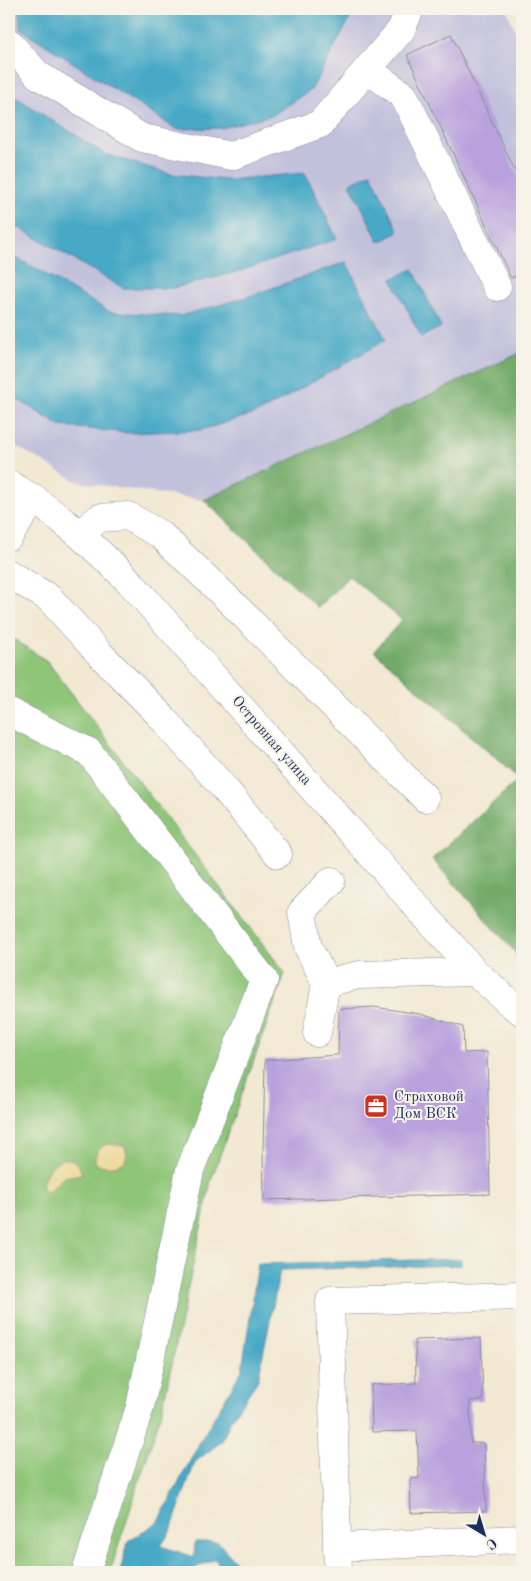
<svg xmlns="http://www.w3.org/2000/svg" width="531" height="1581" font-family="'Old Standard TT',serif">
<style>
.industrial{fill:#c2c1dc}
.green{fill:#8ec577;stroke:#547a6a}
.forest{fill:#72aa68;stroke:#466c63}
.sand{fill:#eeda9e;stroke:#84847e}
.water{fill:#46a9c6;stroke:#306c92}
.building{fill:#b8a1dd}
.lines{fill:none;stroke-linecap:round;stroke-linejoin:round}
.minor-casing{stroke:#868c98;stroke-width:29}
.minor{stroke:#fff;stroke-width:28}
.labels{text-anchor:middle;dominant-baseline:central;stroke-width:4;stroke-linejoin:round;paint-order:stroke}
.street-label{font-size:15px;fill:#1b2f5e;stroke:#f7f3e8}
.poi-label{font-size:15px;fill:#1b2f5e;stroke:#f7f3e8;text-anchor:start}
</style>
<rect width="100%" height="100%" fill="#f7f3e8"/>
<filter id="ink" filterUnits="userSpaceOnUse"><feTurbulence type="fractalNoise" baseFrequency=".02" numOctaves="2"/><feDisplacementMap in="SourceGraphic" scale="10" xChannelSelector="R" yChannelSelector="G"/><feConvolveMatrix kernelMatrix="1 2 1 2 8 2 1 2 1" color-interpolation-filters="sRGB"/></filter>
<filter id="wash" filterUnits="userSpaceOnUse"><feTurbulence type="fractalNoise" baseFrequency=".0096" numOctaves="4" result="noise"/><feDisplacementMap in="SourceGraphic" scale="20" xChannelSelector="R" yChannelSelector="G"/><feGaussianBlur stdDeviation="1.12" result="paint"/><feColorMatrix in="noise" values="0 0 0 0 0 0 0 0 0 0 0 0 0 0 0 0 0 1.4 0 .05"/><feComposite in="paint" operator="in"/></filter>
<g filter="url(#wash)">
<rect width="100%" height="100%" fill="#f2e9d3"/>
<path class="industrial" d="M9,9H506L522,46V352L204,500L78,482L9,442Z"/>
<path class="green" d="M9,636L47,661L285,973L211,1180L162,1410L110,1572H9Z"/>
<path class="forest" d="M522,352V982L515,952L432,859L519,779L374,651L402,620L349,576L318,608L204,500Z"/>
<g class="sand">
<path d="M107,1144H116L125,1146L127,1154L125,1162C115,1167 105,1168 95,1163C95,1152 98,1148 107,1144Z"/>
<path d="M62,1159H70L78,1163L82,1174L64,1177L46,1193L42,1184C46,1172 50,1165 62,1159Z"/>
</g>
<g class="water">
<path d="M18,9H355L311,90L273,115L221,128L176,129L21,29Z"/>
<path d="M9,93L105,154L170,174L228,180L305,173L337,239L237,272L174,288H123L9,222Z"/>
<path d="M371,173L399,232L379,242L350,183Z"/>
<path d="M9,253L110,312L180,316L244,298L346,262L386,340L260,412L201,430L128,433L60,426L9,394Z"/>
<path d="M413,269L441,327L421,337L392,279Z"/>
<path d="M461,1259V1265L280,1270L258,1380L230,1421L222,1441L195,1462L171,1530L161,1546L194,1557L195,1542H218L242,1569L243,1572H224L215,1559L191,1570L190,1572H120L128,1541L158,1522L201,1440L242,1370L258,1264Z"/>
</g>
<g id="blocks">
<g class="building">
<path d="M451,34L522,186V273L511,278L407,55Z"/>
<path d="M374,1007L420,1014L463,1027L464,1053L487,1052L490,1194L264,1200L263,1152L265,1060L338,1055L339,1009Z"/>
<path d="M481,1338L483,1400L470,1401L471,1443H484L486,1511L411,1513L410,1479L419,1478L417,1431L372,1432L371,1385L416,1383L415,1340Z"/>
</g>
</g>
</g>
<g filter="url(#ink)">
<use href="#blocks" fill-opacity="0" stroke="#868c98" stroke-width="1"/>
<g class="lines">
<g class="minor-casing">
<g id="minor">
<path d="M9,43L38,75L142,138L231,156L320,124L401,30L410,9"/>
<path d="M367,69L404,96L497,287"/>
<path d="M9,484C55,510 91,544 129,581L475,972L511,1004L522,1012"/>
<path d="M80,534L99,518L128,516L161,535L229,600L425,798"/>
<path d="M9,536L34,498"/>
<path d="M9,574L49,598L98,652L157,712L224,788L278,854"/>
<path d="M9,712L89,752L264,980L190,1170L140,1407L86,1572"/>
<path d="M326,983L359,975L475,972"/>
<path d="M317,1033L326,983L308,947L302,912L331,881"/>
<path d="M337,1547L522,1539"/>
<path d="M338,1572L330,1301L522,1296"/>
</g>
</g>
<use href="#minor" class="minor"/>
</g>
</g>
<defs>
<g id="office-square" transform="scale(1.25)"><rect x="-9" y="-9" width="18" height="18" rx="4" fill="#c8321e" stroke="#f7f3e8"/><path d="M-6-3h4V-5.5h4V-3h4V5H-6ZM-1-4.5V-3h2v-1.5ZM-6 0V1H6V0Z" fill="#fff"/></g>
</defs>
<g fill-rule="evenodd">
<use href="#office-square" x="376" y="1106"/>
</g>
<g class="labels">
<g class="street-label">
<text transform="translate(271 741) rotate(49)">Островная улица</text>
</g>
<g class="poi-label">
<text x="394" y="1097">Страховой<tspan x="394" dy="17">Дом ВСК</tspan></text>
</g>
</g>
<rect width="531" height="1581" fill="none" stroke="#f7f3e8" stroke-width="30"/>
<g transform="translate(484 1534) rotate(142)" stroke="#f7f3e8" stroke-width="4" paint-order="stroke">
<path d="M0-4L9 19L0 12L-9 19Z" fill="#1b2f5e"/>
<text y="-8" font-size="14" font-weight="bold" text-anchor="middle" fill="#1b2f5e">С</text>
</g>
</svg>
